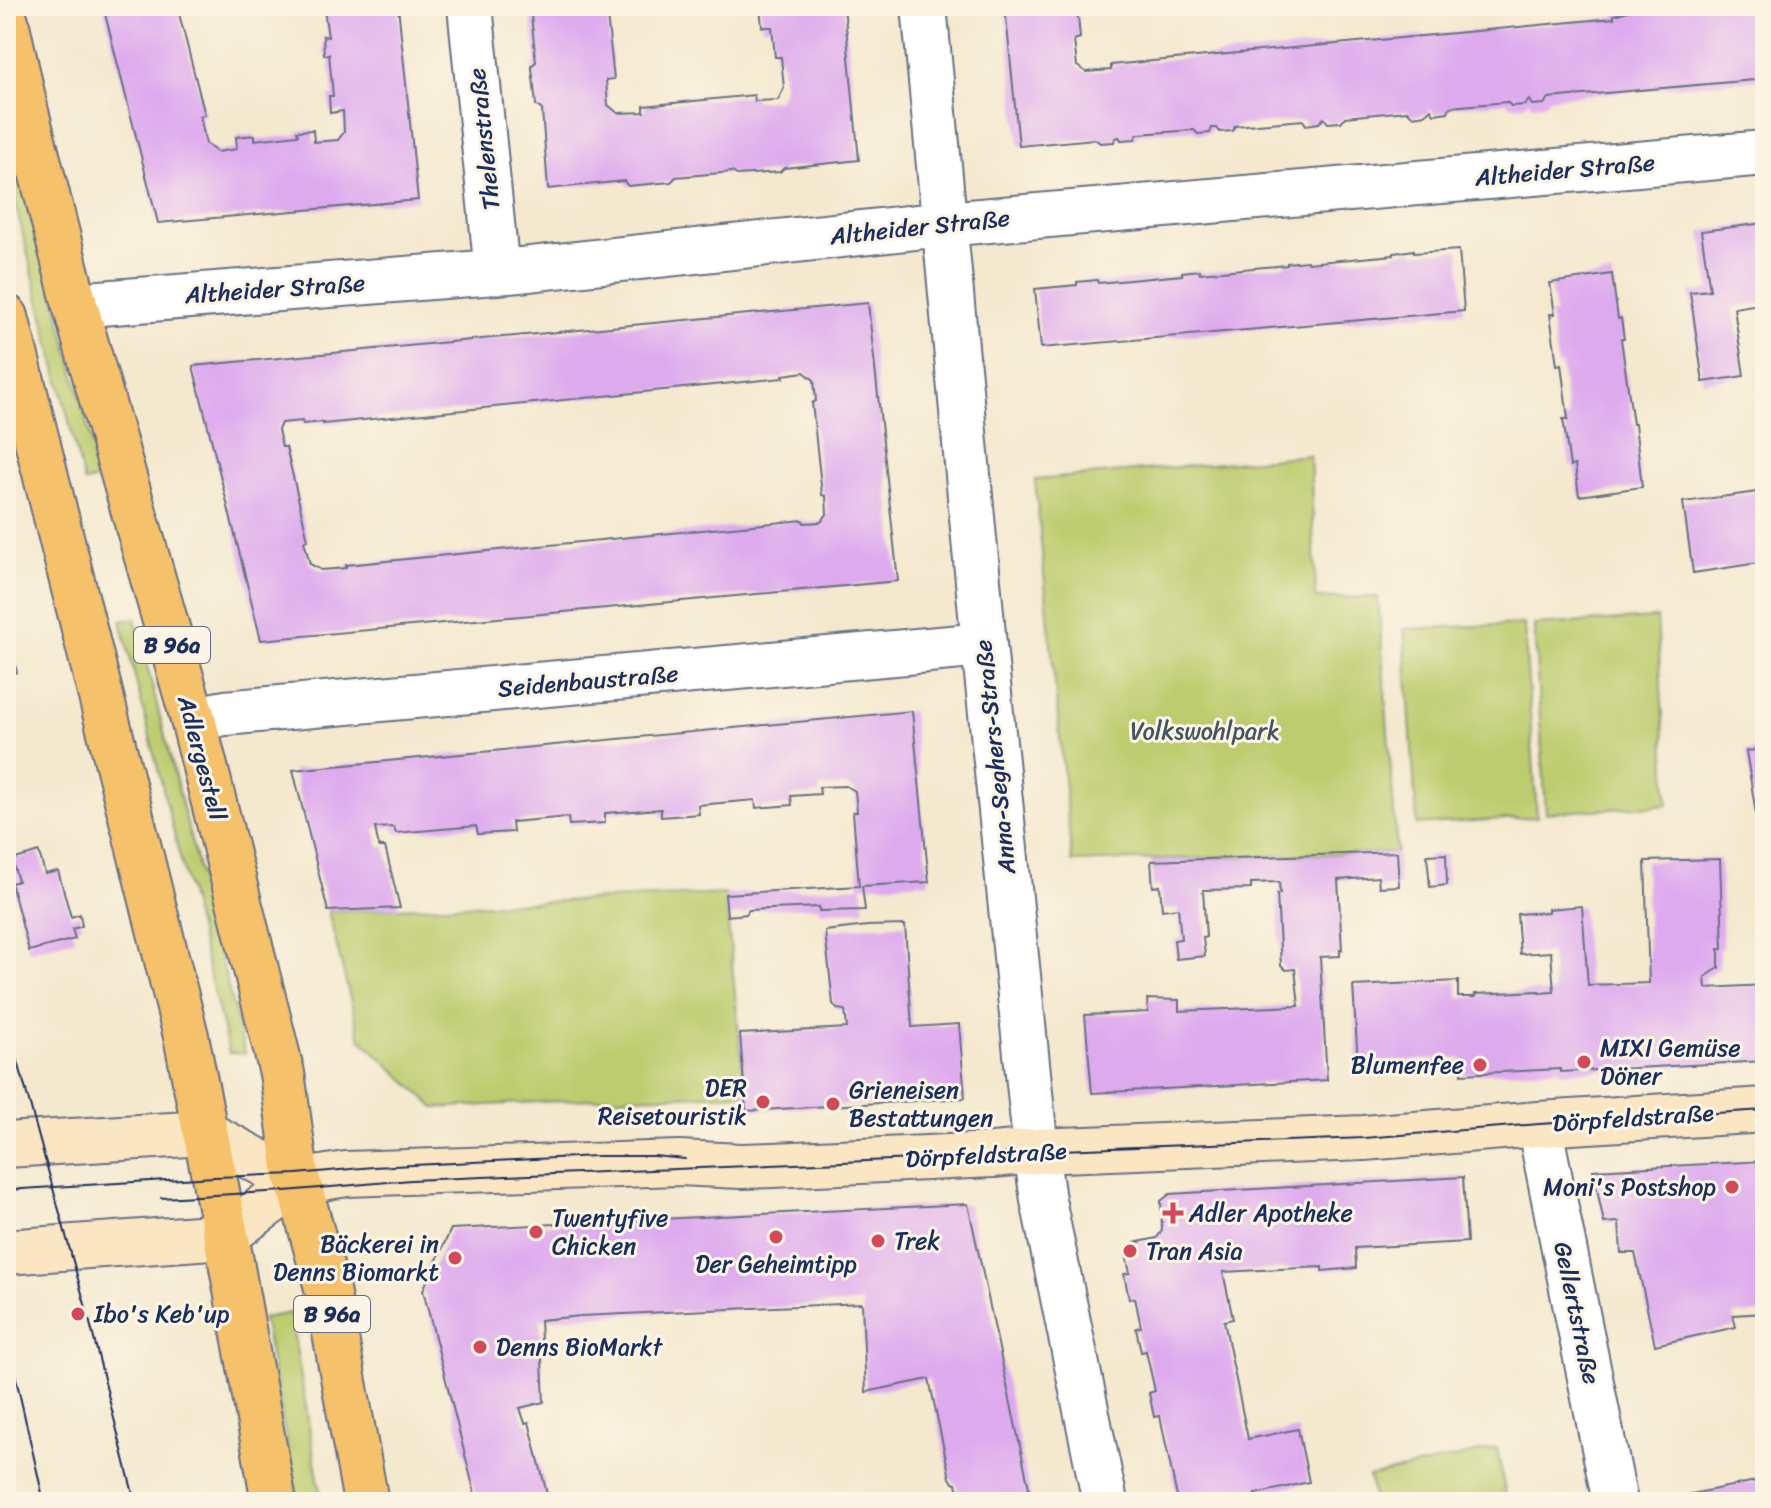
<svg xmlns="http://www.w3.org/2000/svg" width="1771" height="1508" font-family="Sriracha,sans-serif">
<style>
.green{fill:#bdcc6e;stroke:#6c7e66;stroke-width:2}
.building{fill:#deaaee;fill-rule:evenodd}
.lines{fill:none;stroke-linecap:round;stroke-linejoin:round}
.street-casing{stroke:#677085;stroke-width:48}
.secondary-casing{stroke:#677085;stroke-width:48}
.primary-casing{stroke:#677085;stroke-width:48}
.street{stroke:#fff;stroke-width:44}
.secondary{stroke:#fbe6c4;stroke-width:44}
.primary{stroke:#f5c16b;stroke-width:44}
.tram{stroke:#1b2f5e;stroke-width:2}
.rail{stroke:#1b2f5e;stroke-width:6}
.poi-dot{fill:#d1495b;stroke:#fcf5e5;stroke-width:3}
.labels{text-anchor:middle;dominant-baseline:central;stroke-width:6;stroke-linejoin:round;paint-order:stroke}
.shield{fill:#fcf5e5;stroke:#5e6a86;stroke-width:2}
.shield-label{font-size:22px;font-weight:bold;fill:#1b2f5e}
.street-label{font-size:24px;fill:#1b2f5e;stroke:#fcf5e5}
.park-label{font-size:24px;fill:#445662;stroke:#fcf5e5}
.poi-label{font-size:24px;fill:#1b2f5e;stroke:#fcf5e5;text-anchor:start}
</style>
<rect width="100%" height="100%" fill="#fcf5e5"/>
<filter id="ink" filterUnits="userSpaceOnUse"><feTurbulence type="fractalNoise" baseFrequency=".0125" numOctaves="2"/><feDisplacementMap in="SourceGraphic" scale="16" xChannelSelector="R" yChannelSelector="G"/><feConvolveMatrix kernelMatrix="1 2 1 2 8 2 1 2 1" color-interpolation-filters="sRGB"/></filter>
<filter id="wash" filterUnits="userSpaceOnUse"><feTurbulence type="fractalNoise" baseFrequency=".006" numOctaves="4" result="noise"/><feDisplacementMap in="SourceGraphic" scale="32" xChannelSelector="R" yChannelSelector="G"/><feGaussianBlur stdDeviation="1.8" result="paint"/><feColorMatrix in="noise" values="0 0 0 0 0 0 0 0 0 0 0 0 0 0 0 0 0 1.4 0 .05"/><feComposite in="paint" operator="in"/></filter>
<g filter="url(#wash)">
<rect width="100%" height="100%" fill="#f4e8ce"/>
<g class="green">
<path d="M6,104L101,479L84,482L6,166Z"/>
<path d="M1310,455L1316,598L1378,597L1397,852L1072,862L1035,480Z"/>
<path d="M135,618L245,1054L229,1053L121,621Z"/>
<path d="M1657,618L1668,805L1546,813L1534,625Z"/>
<path d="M1524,624L1537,817L1417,825L1404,629Z"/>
<path d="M725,894L745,1094L627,1097L435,1108L360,1038L328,911Z"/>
<path d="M290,1313L322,1502H298L263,1318Z"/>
<path d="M1497,1448L1507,1502H1374L1369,1477Z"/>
</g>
<g id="blocks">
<g class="building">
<path d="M103,6H177L205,115L200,116L206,144L217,152L237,149L236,137L255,135V140L298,135L297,131L313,130L314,142L338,140L344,132L343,111L330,113L329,96H333L329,54L324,55L323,36L328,37L324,9L315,10L314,6H398L418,200L158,223Z"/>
<path d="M530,6H606L614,79L606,80L608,105L618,113L644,112V106L754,95L755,101L778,100L784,88L781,57H775L772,27H762L760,6H844L859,160L784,168L780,172L737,175L732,172L676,177L671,182L628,186L624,181L548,189L542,110L536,105L532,68V65L536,62Z"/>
<path d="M1005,6H1077L1080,38L1074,40L1077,66L1086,72L1111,70V65L1614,18V15L1638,8L1666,6H1765V79L1549,98L1544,104L1532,105L1529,100L1525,105L1511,106L1507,102L1450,107L1448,112L1434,114L1431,109L1426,114L1412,116L1407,111L1345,117L1341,122L1328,123L1324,118L1319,123L1306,125L1303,120L1235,126L1233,131L1220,132L1217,128H1212L1210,133L1198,134L1194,130L1138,134L1135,139L1121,140L1119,137L1115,138L1114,142L1100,143L1095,139L1019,146Z"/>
<path d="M1765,223V303L1734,308L1744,376L1703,382L1690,292L1710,290L1701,231Z"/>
<path d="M1414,250V253L1459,250L1464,311L1041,348L1035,289L1077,285V282L1097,280L1098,283L1182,275V272L1200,270V273L1287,265V263L1307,261L1308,263L1394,255V253Z"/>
<path d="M1612,274L1618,319L1621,318L1624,339H1621L1633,424H1635L1642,487L1579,496L1575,465L1570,466L1563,419H1568L1561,364L1557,365L1550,314H1555L1550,283Z"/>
<path d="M868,303L898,581L261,640L193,366ZM804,372L814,380L816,401L812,403L822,495L826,496L827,514L821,522L804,523L803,520L346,565V568L321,570L310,564L304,541L308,540L286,447H282L278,430L281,423L302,421L303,424L323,422V424L784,378L783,375Z"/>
<path d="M1765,491V562L1693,573L1683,502Z"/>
<path d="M6,634L17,672L6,675Z"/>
<path d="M912,711L929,882L862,886L865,910L819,911V907L748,910L747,914L727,916L725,894L859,886L853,812H857L855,791L846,786L819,787L820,794L791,796L792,805L756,808L755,800L698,805L699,814L661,817V809L605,813V823L569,825L568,817L512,822L513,832L478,834L476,826L396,833L394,827L375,828L379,847H385L400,908L328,911L293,770Z"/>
<path d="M1765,749V832L1759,833L1746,751Z"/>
<path d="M39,852L45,874L58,871L71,917L80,914L82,926L72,929L75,939L29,951L11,883L18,881L12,860Z"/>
<path d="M1397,852L1399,886L1379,887L1378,877L1338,880L1342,950H1340V956L1320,957L1327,1080L1092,1093L1085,1015L1148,1012L1147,999L1179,1000V1011L1299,1006L1295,969L1286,970L1281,965L1277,894H1280L1279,882L1251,883V889L1203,890L1206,937L1203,938L1205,956L1176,959L1174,940L1181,939L1178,908L1162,910L1160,886L1153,887L1151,861Z"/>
<path d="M1446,854L1447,885L1430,887L1427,855Z"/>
<path d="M1720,859L1723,949H1719V968L1705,977L1706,988L1765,985V1061L1560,1072V1069L1462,1074L1461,1058L1358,1063L1353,986L1458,981V997H1475V994L1539,991V993L1554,992L1551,952L1520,954L1517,914L1548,912V909L1582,906L1588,985L1649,983L1645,861Z"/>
<path d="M905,925L912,1027L959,1024L965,1098L746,1111L740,1034L847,1028L845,1010L837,1009L833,1004L825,931L867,926Z"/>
<path d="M1765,1161V1313L1733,1315L1736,1327L1655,1345L1635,1253H1621L1619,1222L1604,1223L1593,1170Z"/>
<path d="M1463,1177L1467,1242L1355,1248L1356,1268L1322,1271V1267L1223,1272L1233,1319L1224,1321L1248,1439L1298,1429L1309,1482L1255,1494L1257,1502H1178L1160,1416L1154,1417L1149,1393L1155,1391L1146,1351L1141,1352L1136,1328L1141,1327L1135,1298L1129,1299L1124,1274L1130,1273L1126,1255L1134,1243L1157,1238L1162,1230L1161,1201L1170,1194Z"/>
<path d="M968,1204L1032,1502H960L956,1483H953L950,1478L929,1379L866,1392L862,1303L581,1316L540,1320L544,1402L520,1408L525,1423L529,1422L549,1502H477L423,1290L451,1229Z"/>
<path d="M1761,1480L1765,1502H1688L1687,1495Z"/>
</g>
</g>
</g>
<g filter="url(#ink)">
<use href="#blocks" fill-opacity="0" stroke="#677085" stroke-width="2"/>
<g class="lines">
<g class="street-casing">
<g id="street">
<path d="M470,6L497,272"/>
<path d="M924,6L984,645L1036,1151L1043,1200L1105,1502"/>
<path d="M75,305L520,270L944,224L1765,153"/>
<path d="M193,719L225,713L984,645"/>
<path d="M1539,1124L1615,1502"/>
</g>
</g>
<g class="secondary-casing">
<g id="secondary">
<path d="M6,1145L205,1133L298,1182"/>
<path d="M6,1252L225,1236L298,1182L346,1174L679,1163L741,1166L773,1165L993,1155L1036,1151L1364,1138L1539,1124L1765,1110"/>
</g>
</g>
<g class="primary-casing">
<g id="primary">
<path d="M6,21L26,112L75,305L193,719L282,1073L296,1174L326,1284L366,1502"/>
<path d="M6,317L186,1036L230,1256L274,1502"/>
</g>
</g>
<use href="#street" class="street"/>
<use href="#secondary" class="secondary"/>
<use href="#primary" class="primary"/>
<g class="tram">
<path d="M6,1018L89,1319L135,1502"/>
<path d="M6,1190L214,1177L296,1174L373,1167L596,1156H654L685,1159"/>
<path d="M161,1198L285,1191L411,1180L962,1157L1036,1151L1364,1138L1539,1124L1765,1110"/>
<path d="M6,1334L44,1502"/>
</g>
<path class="rail" d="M6,1488L9,1502"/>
</g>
</g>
<g class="poi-dot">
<circle cx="1584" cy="1062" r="8"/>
<circle cx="1480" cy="1065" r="8"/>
<circle cx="763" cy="1102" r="8"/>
<circle cx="833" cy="1104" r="8"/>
<circle cx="1732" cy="1187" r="8"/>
<path d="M1169 1201h8v8h8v8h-8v8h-8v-8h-8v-8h8z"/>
<circle cx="536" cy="1232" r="8"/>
<circle cx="776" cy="1237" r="8"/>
<circle cx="878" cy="1241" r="8"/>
<circle cx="1130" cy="1251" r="8"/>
<circle cx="455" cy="1258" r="8"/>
<circle cx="78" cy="1314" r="8"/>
<circle cx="480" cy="1347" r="8"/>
</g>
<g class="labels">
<g class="shield">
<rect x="134" y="627" width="76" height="36" rx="6"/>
<rect x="294" y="1296" width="76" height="36" rx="6"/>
</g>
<g class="shield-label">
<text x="172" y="645">B 96a</text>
<text x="332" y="1314">B 96a</text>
</g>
<g class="street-label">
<text transform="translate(484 139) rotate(-96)">Thelenstraße</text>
<text transform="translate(1565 170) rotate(-5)">Altheider Straße</text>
<text transform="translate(920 227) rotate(-6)">Altheider Straße</text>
<text transform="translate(275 289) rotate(-4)">Altheider Straße</text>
<text transform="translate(588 681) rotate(-5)">Seidenbaustraße</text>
<text transform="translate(995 757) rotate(-96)">Anna-Seghers-Straße</text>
<text transform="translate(202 758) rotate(75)">Adlergestell</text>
<text transform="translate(1633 1118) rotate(-4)">Dörpfeldstraße</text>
<text transform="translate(986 1155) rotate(-3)">Dörpfeldstraße</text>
<text transform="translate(1577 1313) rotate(78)">Gellertstraße</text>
</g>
<g class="park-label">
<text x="1205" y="731">Volkswohlpark</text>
</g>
<g class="poi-label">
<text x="1600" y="1048">MIXI Gemüse<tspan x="1600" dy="28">Döner</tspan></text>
<text x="1464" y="1065" text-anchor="end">Blumenfee</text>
<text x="747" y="1088" text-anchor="end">DER<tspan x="747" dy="28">Reisetouristik</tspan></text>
<text x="849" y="1090">Grieneisen<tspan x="849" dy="28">Bestattungen</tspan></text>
<text x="1716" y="1187" text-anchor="end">Moni's Postshop</text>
<text x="1189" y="1213">Adler Apotheke</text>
<text x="552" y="1218">Twentyfive<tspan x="552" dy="28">Chicken</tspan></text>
<text x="894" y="1241">Trek</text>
<text x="439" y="1244" text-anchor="end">Bäckerei in<tspan x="439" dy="28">Denns Biomarkt</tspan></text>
<text x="1146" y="1251">Tran Asia</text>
<text x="776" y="1264" text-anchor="middle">Der Geheimtipp</text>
<text x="94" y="1314">Ibo's Keb'up</text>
<text x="496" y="1347">Denns BioMarkt</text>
</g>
</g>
<rect width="1771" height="1508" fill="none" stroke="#fcf5e5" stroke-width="32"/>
</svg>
